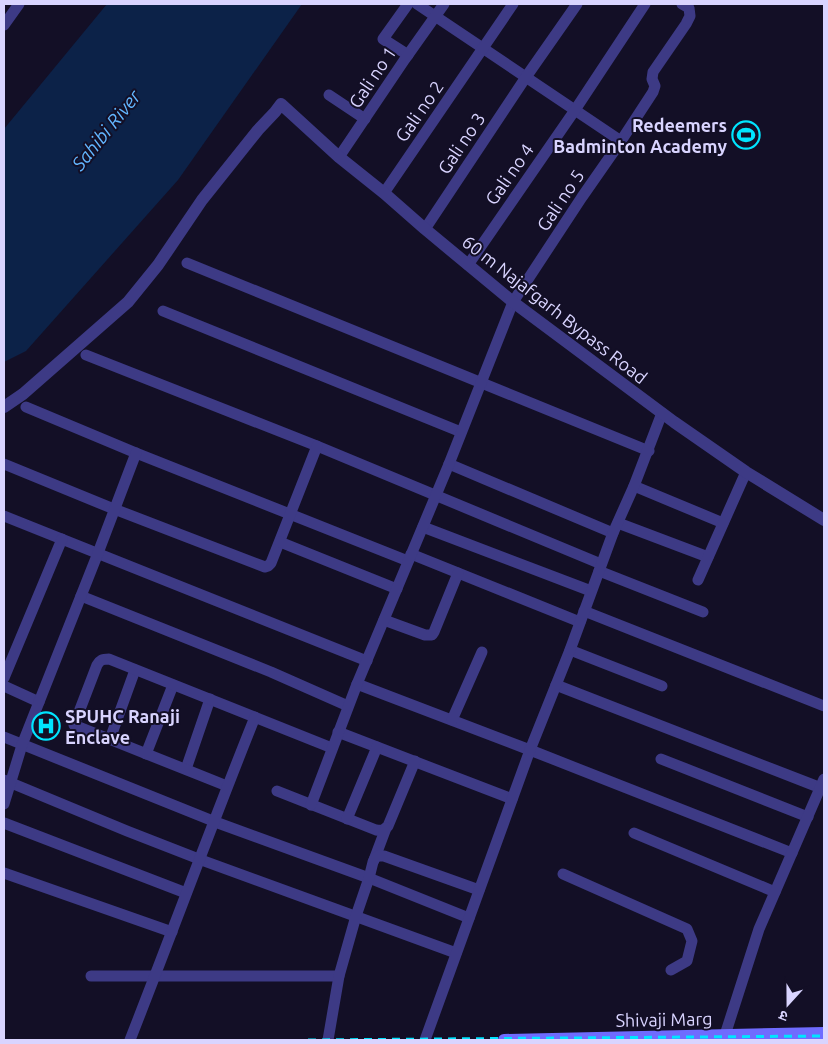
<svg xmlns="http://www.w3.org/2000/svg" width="828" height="1044" font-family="Ubuntu,'Noto Sans Devanagari',sans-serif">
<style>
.water{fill:#0c2248}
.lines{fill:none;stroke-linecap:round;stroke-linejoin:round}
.minor{stroke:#3d3a85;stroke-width:11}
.tertiary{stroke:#3d3a85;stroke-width:12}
.secondary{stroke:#6f6bff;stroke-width:12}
.rail{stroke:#00e5ff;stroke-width:3;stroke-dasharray:8 6;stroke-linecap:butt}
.labels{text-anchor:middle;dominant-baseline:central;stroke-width:4;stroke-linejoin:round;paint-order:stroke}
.street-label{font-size:18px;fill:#d9d4ff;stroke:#130f26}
.poi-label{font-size:18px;font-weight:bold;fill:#d9d4ff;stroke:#130f26;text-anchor:end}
.water-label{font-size:19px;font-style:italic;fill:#62b6ff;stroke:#130f26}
</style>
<rect width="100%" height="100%" fill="#130f26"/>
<path class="water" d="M107,4H302L178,180L26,351L4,362V129Z"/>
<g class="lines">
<g class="minor">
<path d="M417,4L621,141"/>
<path d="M4,25L19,4"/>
<path d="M408,55L383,39L408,4"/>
<path d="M329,95L365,119"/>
<path d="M339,157L405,59L444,4"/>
<path d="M384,193L513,4"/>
<path d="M425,229L526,77L577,4"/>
<path d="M187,263L649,451"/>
<path d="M468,265L575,110L645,4"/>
<path d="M163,311L461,432"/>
<path d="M86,355L317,446L601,564"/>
<path d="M26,407L136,453L408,561"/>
<path d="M4,464L114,509L265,567L268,566L271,563L317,446"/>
<path d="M449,464L613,533"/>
<path d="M634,486L723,523"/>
<path d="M4,516L367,661"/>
<path d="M618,523L708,557"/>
<path d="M423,527L591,591"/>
<path d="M280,542L397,589"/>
<path d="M411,554L580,622"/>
<path d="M599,571L703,612"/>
<path d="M698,580L746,472"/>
<path d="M81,596L271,672L348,706"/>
<path d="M584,611L824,706"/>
<path d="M384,620L425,635H432L434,632L458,573"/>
<path d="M570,650L662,686"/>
<path d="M4,678L62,539"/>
<path d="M357,684L530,750L792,853"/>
<path d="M556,685L821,788"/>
<path d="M4,686L39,702"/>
<path d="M452,720L482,652"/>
<path d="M338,732L512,799"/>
<path d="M4,737L218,823L369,878L469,918"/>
<path d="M110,739L135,670"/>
<path d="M146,754L173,685"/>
<path d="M661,759L808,817"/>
<path d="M186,769L210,699"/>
<path d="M4,780L127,831L204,861L456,953"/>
<path d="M227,786L74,725L97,665C100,660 102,659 109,659L332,748"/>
<path d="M277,791L376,830C382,831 384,830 388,826L415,761"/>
<path d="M4,804L22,745L39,702L98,553L136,453"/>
<path d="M311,805L357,684L449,464L513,302L582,197L621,141L653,92L655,86L652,79L653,72L686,24L690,16L689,8L682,4"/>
<path d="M347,819L377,747"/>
<path d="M4,823L186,893"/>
<path d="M634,833L775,892"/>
<path d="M374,860L386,828"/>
<path d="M4,873L172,932"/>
<path d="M563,874L687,929L692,941L687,961L671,970"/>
<path d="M91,976H339"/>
<path d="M725,1035L759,929L824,779"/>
<path d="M130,1040C172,933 212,824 255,717"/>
<path d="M328,1040L339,976L356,916L369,878L373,862L375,858L378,856H384L479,890"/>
<path d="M425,1040L530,750L570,650L613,533L634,486L662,413"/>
</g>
<path class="tertiary" d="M4,407L23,394L128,302L158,265L202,200L258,130L275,112L281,104L339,157L384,193L425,229L513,302L674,422L746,472L824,520"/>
<path class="secondary" d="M504,1040L824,1033"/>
<path class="rail" d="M308,1040L824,1036"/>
</g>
<defs>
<g id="stadium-ring" transform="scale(1.4375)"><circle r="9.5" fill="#130f26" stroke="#00e5ff" stroke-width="1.5"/><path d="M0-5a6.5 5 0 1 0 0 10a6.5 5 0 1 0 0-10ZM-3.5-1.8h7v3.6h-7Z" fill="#00e5ff"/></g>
<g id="hospital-ring" transform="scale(1.4375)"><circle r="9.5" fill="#130f26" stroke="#00e5ff" stroke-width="1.5"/><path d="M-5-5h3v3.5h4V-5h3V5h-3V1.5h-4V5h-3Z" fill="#00e5ff"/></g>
</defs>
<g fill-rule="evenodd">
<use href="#stadium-ring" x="746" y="135"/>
<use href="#hospital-ring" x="46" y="726"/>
</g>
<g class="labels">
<g class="street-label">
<text transform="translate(372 77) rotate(-56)">Gali no 1</text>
<text transform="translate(419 111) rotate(-55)">Gali no 2</text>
<text transform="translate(461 143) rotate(-56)">Gali no 3</text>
<text transform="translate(509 174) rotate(-55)">Gali no 4</text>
<text transform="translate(560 200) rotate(-56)">Gali no 5</text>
<text transform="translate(555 309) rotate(38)">60 m Najafgarh Bypass Road</text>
<text transform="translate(664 1019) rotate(-1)">Shivaji Marg</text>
</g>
<g class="poi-label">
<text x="727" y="125">Redeemers<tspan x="727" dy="21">Badminton Academy</tspan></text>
<text x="65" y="716" text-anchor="start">SPUHC Ranaji<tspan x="65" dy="21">Enclave</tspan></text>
</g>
<g class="water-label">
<text transform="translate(106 130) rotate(-51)">Sahibi River</text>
</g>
</g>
<rect width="828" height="1044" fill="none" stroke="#d9d4ff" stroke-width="10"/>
<g transform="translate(788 1004) rotate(201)" stroke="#130f26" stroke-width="4" paint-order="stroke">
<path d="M0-4L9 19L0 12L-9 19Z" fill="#d9d4ff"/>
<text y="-8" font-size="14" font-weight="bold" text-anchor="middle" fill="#d9d4ff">उ</text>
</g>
</svg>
